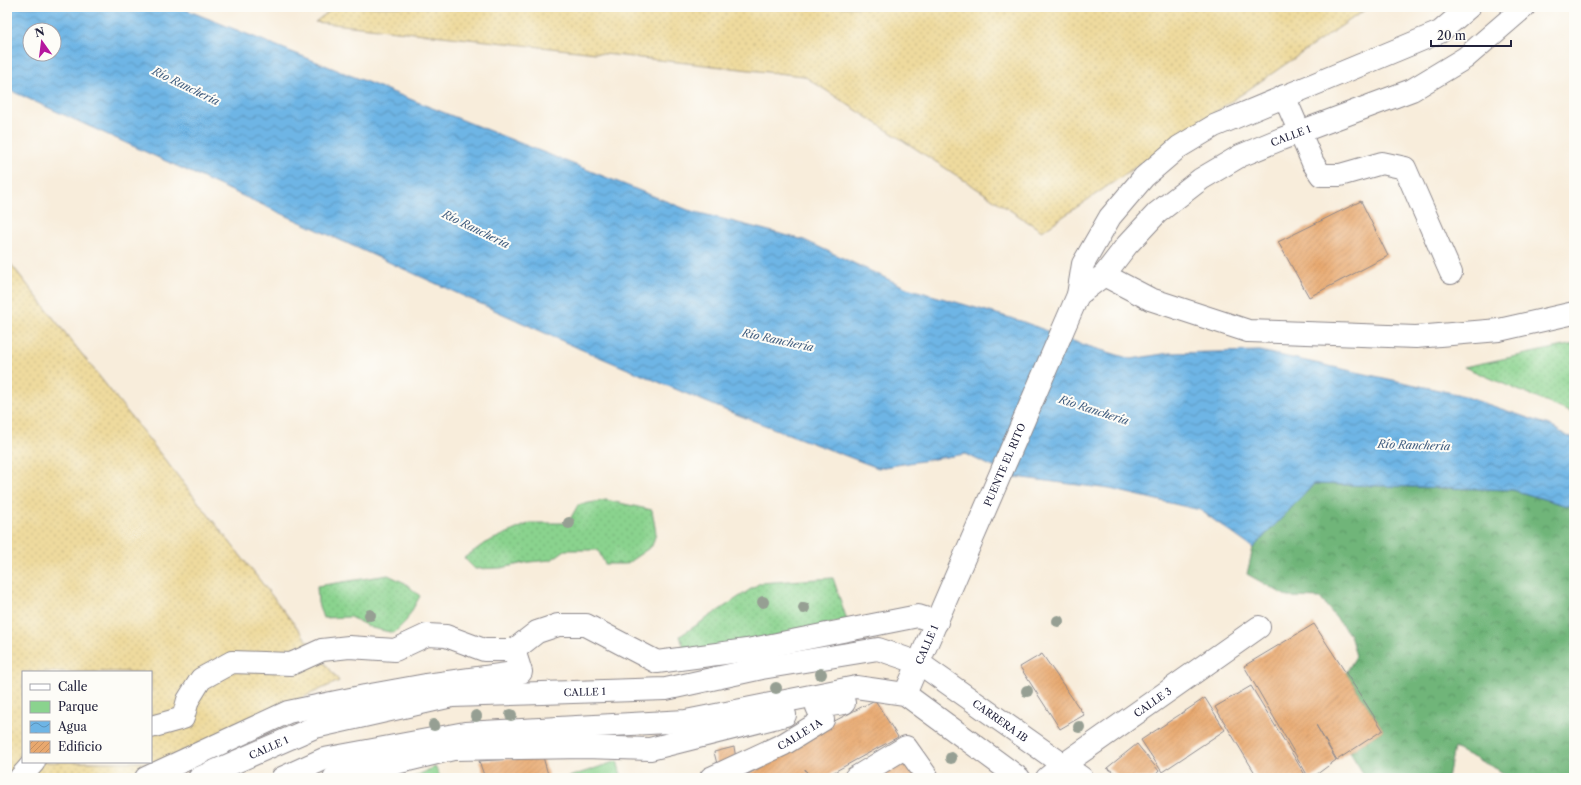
<svg xmlns="http://www.w3.org/2000/svg" width="1581" height="785" font-family="'Libre Caslon Text',serif">
<style>
.green{fill:url(#green-dots);stroke:#567a64}
.forest{fill:url(#forest-crowns);stroke:#486c5a}
.sand{fill:url(#sand-dots);stroke:#887e6c;fill-rule:evenodd}
.pitch{fill:#8ad38e;stroke:#567a64}
.water{fill:url(#water-waves);stroke:#486c90;fill-rule:evenodd}
.building{fill:url(#building-hatch)}
.lines{fill:none;stroke-linecap:round;stroke-linejoin:round}
.minor-casing{stroke:#8d888b;stroke-width:24}
.minor{stroke:#fff;stroke-width:22}
.tree{fill:#969f93}
.labels{text-anchor:middle;dominant-baseline:central;stroke-width:4;stroke-linejoin:round;paint-order:stroke}
.street-label{font-size:10px;fill:#22223b;stroke:#fdfcf7}
.water-label{font-size:11px;font-style:italic;fill:#405d7f;stroke:#fdfcf7}
</style>
<defs>
<pattern id="green-dots" width="8" height="8" patternUnits="userSpaceOnUse"><rect width="8" height="8" fill="#8ad38e"/><path d="M2 2h.1M6 6h.1" fill="none" stroke="#77b57b" stroke-width="1.8" stroke-linecap="round"/></pattern>
<pattern id="forest-crowns" width="20" height="18" patternUnits="userSpaceOnUse"><rect width="20" height="18" fill="#6fb579"/><path d="M2 6a3 3 0 1 1 6 0M12 15a3 3 0 1 1 6 0" fill="none" stroke="#5b9364"/></pattern>
<pattern id="sand-dots" width="8" height="8" patternUnits="userSpaceOnUse"><rect width="8" height="8" fill="#eeda9e"/><path d="M2 2h.1M6 6h.1" fill="none" stroke="#ccbb89" stroke-width="1.8" stroke-linecap="round"/></pattern>
<pattern id="water-waves" width="16" height="10" patternUnits="userSpaceOnUse"><rect width="16" height="10" fill="#6eb5e5"/><path d="M0 5q4-4 8 0t8 0" fill="none" stroke="#5a93bb"/></pattern>
<pattern id="building-hatch" width="6" height="6" patternUnits="userSpaceOnUse"><rect width="6" height="6" fill="#e8a86e"/><path d="M-1 1l2-2M0 6l6-6M5 7l2-2" fill="none" stroke="#c79060"/></pattern>
</defs>
<rect width="100%" height="100%" fill="#fdfcf7"/>
<filter id="ink" filterUnits="userSpaceOnUse"><feTurbulence type="fractalNoise" baseFrequency=".025" numOctaves="2"/><feDisplacementMap in="SourceGraphic" scale="8" xChannelSelector="R" yChannelSelector="G"/><feConvolveMatrix kernelMatrix="1 2 1 2 8 2 1 2 1" color-interpolation-filters="sRGB"/></filter>
<filter id="wash" filterUnits="userSpaceOnUse"><feTurbulence type="fractalNoise" baseFrequency=".012" numOctaves="4" result="noise"/><feDisplacementMap in="SourceGraphic" scale="16" xChannelSelector="R" yChannelSelector="G"/><feGaussianBlur stdDeviation="0.9" result="paint"/><feColorMatrix in="noise" values="0 0 0 0 0 0 0 0 0 0 0 0 0 0 0 0 0 1.4 0 .05"/><feComposite in="paint" operator="in"/></filter>
<g filter="url(#wash)">
<rect width="100%" height="100%" fill="#f8eddb"/>
<g class="green">
<path d="M1574,344V414L1464,367Z"/>
<path d="M606,500L652,510L656,533L652,546L626,564H605L598,550H565L551,560L529,562L501,568L475,569L464,558L485,543L530,523H568L578,505Z"/>
<path d="M388,575L405,583L420,596L406,621L394,633L372,628L350,617L323,618L318,603L317,586Z"/>
<path d="M833,578L847,620L686,655L680,636L760,583Z"/>
</g>
<path class="forest" d="M1314,484L1513,490L1574,508V778H1510L1497,769L1454,748L1448,778H1366L1350,752L1383,730L1346,673L1356,656L1350,635L1320,598L1288,597L1247,574L1253,548Z"/>
<g class="sand">
<path d="M335,7H1369L1042,231L804,76L315,22Z"/>
<path d="M7,259L339,681L124,778H7ZM23,672H151V762H23Z"/>
</g>
<g class="pitch">
<path d="M617,761L622,778H566Z"/>
<path d="M435,767L441,778H412Z"/>
</g>
<path class="water" d="M7,7H179L688,210L804,240L907,288L1021,321L1081,344L1131,359L1169,353L1260,351L1457,394L1549,425L1574,440V508L1513,490L1314,484L1253,548L1200,510L1110,489L1015,477L965,454L878,468L725,410L578,348L7,89ZM30,30H54V54H30Z"/>
<g id="blocks">
<g class="building">
<path d="M1361,201L1388,256L1309,297L1278,242Z"/>
<path d="M1314,624L1383,730L1337,760L1316,725L1336,760L1312,778H1309L1244,666Z"/>
<path d="M1042,654L1084,715L1060,729L1020,667Z"/>
<path d="M1251,686L1307,778H1258L1215,707Z"/>
<path d="M1205,698L1225,730L1162,772L1141,740Z"/>
<path d="M875,700L898,737L823,778H810L805,769L809,778H741L793,749L819,729Z"/>
<path d="M1137,744L1159,771L1153,778H1123L1107,768Z"/>
<path d="M734,747L737,764L718,768L714,752Z"/>
<path d="M543,757L549,778H485L479,761Z"/>
<path d="M905,758L917,778H870Z"/>
</g>
</g>
</g>
<g filter="url(#ink)">
<use href="#blocks" fill-opacity="0" stroke="#8d888b" stroke-width="1"/>
<g class="lines">
<g class="minor-casing">
<g id="minor">
<path d="M1284,96L1313,163L1321,175H1340L1382,163L1405,168L1451,273"/>
<path d="M1104,275L1150,299L1248,331L1416,337L1499,330L1574,313"/>
<path id="s1" d="M1078,295L1104,275L1127,245L1157,213L1201,179L1240,156L1281,139L1412,90L1465,58L1524,7"/>
<path id="s2" d="M905,694L1078,295L1083,264L1110,217L1144,177L1179,147L1214,126L1440,32L1469,7"/>
<path d="M151,727L183,718L188,700L201,679L232,662L291,664L322,650L349,647L395,650L427,635L446,636L484,650H514L537,632L558,625H586L657,662L747,650L918,616L937,622"/>
<path d="M20,778L34,762"/>
<path d="M146,778L288,712L365,696L426,685L521,672L514,650"/>
<path id="s3" d="M199,778L315,727L452,696L666,689L762,668L878,649L919,663L1082,778"/>
<path d="M282,778L324,759L465,733L686,721L856,687L905,694L1019,778"/>
<path d="M334,778L453,749L585,747L650,749L785,715"/>
<path id="s4" d="M711,778L784,744L823,720L817,707L844,703"/>
<path d="M855,778L906,747L928,778"/>
<path id="s5" d="M1047,778L1063,765L1259,627"/>
</g>
</g>
<use href="#minor" class="minor"/>
</g>
<g class="tree">
<circle cx="569" cy="523" r="6"/>
<circle cx="763" cy="602" r="6"/>
<circle cx="804" cy="608" r="6"/>
<circle cx="370" cy="615" r="6"/>
<circle cx="1058" cy="621" r="6"/>
<circle cx="821" cy="674" r="6"/>
<circle cx="776" cy="688" r="6"/>
<circle cx="1027" cy="691" r="6"/>
<circle cx="511" cy="715" r="6"/>
<circle cx="476" cy="716" r="6"/>
<circle cx="434" cy="725" r="6"/>
<circle cx="1079" cy="727" r="6"/>
<circle cx="951" cy="758" r="6"/>
</g>
</g>
<g class="labels">
<g class="street-label">
<text stroke="none"><textPath href="#s1" startOffset="270">CALLE 1</textPath></text>
<text stroke="none"><textPath href="#s2" startOffset="250">PUENTE EL RITO</textPath></text>
<text stroke="none"><textPath href="#s2" startOffset="54">CALLE 1</textPath></text>
<text stroke="none"><textPath href="#s3" startOffset="400">CALLE 1</textPath></text>
<text stroke="none"><textPath href="#s5" startOffset="130">CALLE 3</textPath></text>
<text stroke="none"><textPath href="#s3" startOffset="840">CARRERA 1B</textPath></text>
<text stroke="none"><textPath href="#s4" startOffset="99">CALLE 1A</textPath></text>
<text stroke="none"><textPath href="#s3" startOffset="76">CALLE 1</textPath></text>
</g>
<g class="water-label">
<text transform="translate(186 86) rotate(26)">Río Ranchería</text>
<text transform="translate(476 229) rotate(26)">Río Ranchería</text>
<text transform="translate(778 340) rotate(12)">Río Ranchería</text>
<text transform="translate(1094 410) rotate(18)">Río Ranchería</text>
<text transform="translate(1414 445) rotate(2)">Río Ranchería</text>
</g>
</g>
<rect width="1581" height="785" fill="none" stroke="#fdfcf7" stroke-width="24"/>
<rect x="22" y="671" width="130" height="92" fill="#fdfcf7" stroke="#a5a5ac"/>
<rect x="30" y="684" width="20" height="6" fill="#ffffff" stroke="#a5a5ac"/>
<text x="58" y="691" font-size="12" fill="#22223b">Calle</text>
<rect x="30" y="701" width="20" height="12" fill="#8ad38e" stroke="#a5a5ac"/>
<text x="58" y="711" font-size="12" fill="#22223b">Parque</text>
<rect x="30" y="721" width="20" height="12" fill="url(#water-waves)" stroke="#a5a5ac"/>
<text x="58" y="731" font-size="12" fill="#22223b">Agua</text>
<rect x="30" y="741" width="20" height="12" fill="url(#building-hatch)" stroke="#a5a5ac"/>
<text x="58" y="751" font-size="12" fill="#22223b">Edificio</text>
<g transform="translate(42 42) rotate(346)"><circle r="19" fill="#fdfcf7" stroke="#a5a5ac"/>
<path d="M0-3L7 15L0 10L-7 15Z" fill="#b5179e"/>
<text y="-6" font-size="11" font-weight="bold" text-anchor="middle" fill="#22223b">N</text>
</g>
<path d="M1431 40v6h80v-6" fill="none" stroke="#22223b" stroke-width="2"/>
<text x="1437" y="40" font-size="12" fill="#22223b" stroke="#fdfcf7" stroke-width="3" paint-order="stroke">20 m</text>
</svg>
